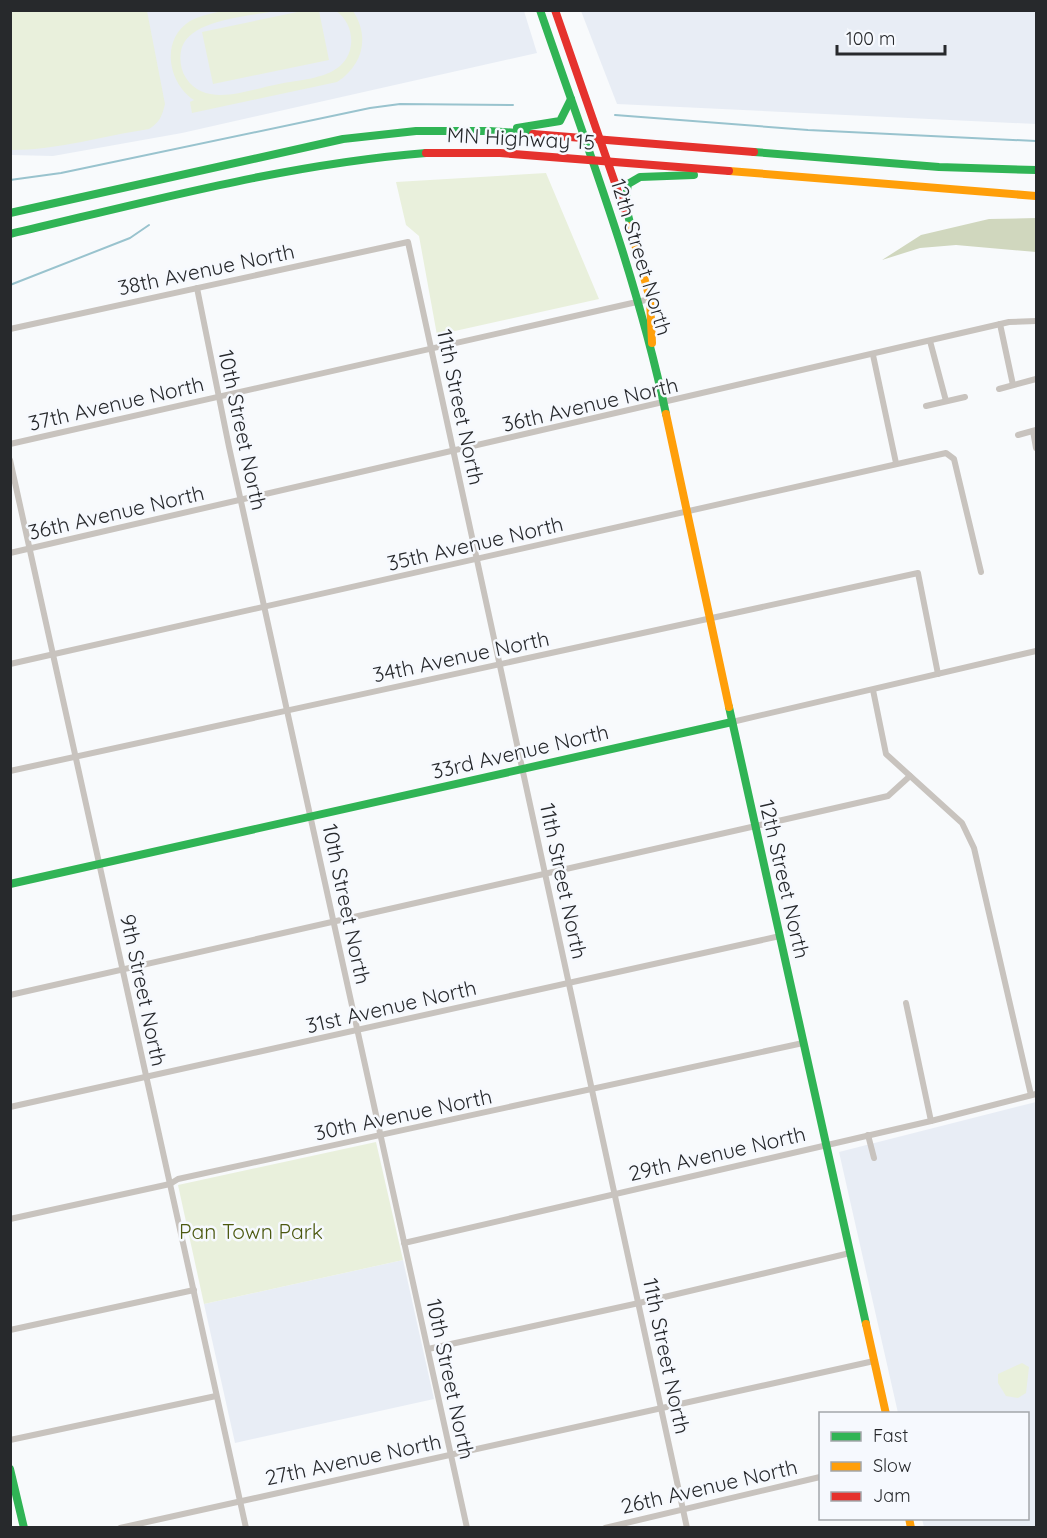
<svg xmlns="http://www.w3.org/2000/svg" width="1047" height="1538" font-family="Quicksand,sans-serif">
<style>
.built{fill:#e8edf5}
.green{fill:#e9f0dc}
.forest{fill:#d0d7be}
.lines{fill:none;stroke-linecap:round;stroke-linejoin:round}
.stream{stroke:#99c3ce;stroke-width:2}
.street{stroke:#c8c3be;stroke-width:6}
.fast{stroke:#30b455;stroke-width:8}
.slow{stroke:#ff9f0a;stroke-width:8}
.jam{stroke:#e5322d;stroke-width:8}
.labels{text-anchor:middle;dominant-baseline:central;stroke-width:5;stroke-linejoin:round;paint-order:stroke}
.street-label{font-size:21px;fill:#27292c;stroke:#f6f9fe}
.park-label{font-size:21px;fill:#4c5910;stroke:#f6f9fe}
</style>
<rect width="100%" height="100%" fill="#f8fafc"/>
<g class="built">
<path d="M11,11H524L537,53L182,133L53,156L11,155Z"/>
<path d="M581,11H1036V124L617,104Z"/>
<path d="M1036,1102V1527H924L922,1519L1028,1518V1414L898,1413L839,1152Z"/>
<path d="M403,1260L434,1399L235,1443L204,1304Z"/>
</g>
<g class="green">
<path d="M11,10L147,11L165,104C162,116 160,122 149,129C102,136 58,150 11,150Z"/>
<path d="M226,10L276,11C250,16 192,19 182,47C179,57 180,69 186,78C206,109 250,89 279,84C298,80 325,79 340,66C357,51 354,23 336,11H353C370,37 363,65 337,82L192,113L190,102L194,100C168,83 160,40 190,21C201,15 214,13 226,10Z"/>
<path d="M307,10L319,11L329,60L213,84L202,32Z"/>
<path d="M546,173L599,299L437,335L419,236L406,225L396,182Z"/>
<path d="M376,1142L403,1260L204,1304L178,1185Z"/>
<path d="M1022,1363L1029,1367L1026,1393L1018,1398L1006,1396L998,1383V1374Z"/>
</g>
<path class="forest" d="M1036,218V252L956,245L920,248L882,260L921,235L989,219Z"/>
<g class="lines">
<g class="stream">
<path d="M615,115L808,130L1036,141"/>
<path d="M10,180L61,173L370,108L400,104L513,105"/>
<path d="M10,285L130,238L149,225"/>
</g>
<g class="street">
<path d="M197,288L229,447L467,1528"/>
<path d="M1000,324L1013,385"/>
<path d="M10,329L408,242L687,1528"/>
<path d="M930,341L946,401"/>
<path d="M873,355L896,463"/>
<path d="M999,389L1036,379"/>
<path d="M926,406L965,397"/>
<path d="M1033,431L1036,448"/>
<path d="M1018,435L1036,430"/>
<path d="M10,444L650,299"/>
<path d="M10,460L246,1528"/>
<path d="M10,553L1009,322L1036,321"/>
<path d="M10,664L946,453L954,459L981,572"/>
<path d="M873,690L886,754L962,823L974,848L1031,1095"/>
<path d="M732,722L1036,651"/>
<path d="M10,771L918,573L938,674"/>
<path d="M10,995L888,796L910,776"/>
<path d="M906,1003L931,1121"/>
<path d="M10,1107L780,936"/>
<path d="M868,1135L874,1158"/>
<path d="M10,1219L170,1184L178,1179L803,1043"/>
<path d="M404,1243L931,1121L1036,1094"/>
<path d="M10,1330L194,1290"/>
<path d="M428,1349L639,1303L850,1253"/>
<path d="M10,1440L216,1396"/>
<path d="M120,1528L874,1361"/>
<path d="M605,1528L820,1477"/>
</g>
<g class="fast">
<path d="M540,10C586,144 637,276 666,414"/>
<path d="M517,128L560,121L571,99"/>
<path d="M754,152L939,167L1036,170"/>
<path d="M10,213L343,139L416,131H489L533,134"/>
<path d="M632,231L625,203L628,184L640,177L694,175"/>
<path d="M10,234C147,202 286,164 426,153"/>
<path d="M729,707L866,1324"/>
<path d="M10,884L732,722"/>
<path d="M10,1469L24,1528"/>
</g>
<g class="slow">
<path d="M729,171L1036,196"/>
<path d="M630,226L650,299L652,343"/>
<path d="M666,414L729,707"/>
<path d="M866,1324L886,1414"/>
<path d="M909,1518L911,1528"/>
</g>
<g class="jam">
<path d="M555,10L624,209"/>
<path d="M533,134L754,152"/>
<path d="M426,153H500L729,171"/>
</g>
</g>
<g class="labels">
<g class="street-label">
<text transform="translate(521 138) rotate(3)">MN Highway 15</text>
<text transform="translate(642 257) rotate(73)">12th Street North</text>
<text transform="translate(206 269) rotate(-12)">38th Avenue North</text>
<text transform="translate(116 403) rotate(-13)">37th Avenue North</text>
<text transform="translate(590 404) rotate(-13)">36th Avenue North</text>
<text transform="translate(461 407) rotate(78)">11th Street North</text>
<text transform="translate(243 430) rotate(78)">10th Street North</text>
<text transform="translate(116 512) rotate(-13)">36th Avenue North</text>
<text transform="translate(475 543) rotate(-13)">35th Avenue North</text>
<text transform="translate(461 656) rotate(-12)">34th Avenue North</text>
<text transform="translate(520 751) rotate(-13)">33rd Avenue North</text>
<text transform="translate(785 879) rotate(77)">12th Street North</text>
<text transform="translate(564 881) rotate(78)">11th Street North</text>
<text transform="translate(347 904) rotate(78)">10th Street North</text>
<text transform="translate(144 990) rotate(78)">9th Street North</text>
<text transform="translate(391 1006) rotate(-13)">31st Avenue North</text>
<text transform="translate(403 1114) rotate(-12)">30th Avenue North</text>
<text transform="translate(717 1153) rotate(-13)">29th Avenue North</text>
<text transform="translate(667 1356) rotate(78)">11th Street North</text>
<text transform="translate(451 1379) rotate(78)">10th Street North</text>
<text transform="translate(353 1459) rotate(-12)">27th Avenue North</text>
<text transform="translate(709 1486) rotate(-13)">26th Avenue North</text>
</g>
<g class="park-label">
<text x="251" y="1231">Pan Town Park</text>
</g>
</g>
<rect width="1047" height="1538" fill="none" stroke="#27292c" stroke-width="24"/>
<rect x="819" y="1412" width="210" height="108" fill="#f6f9fe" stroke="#a3a6aa" stroke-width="1.5"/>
<rect x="831" y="1432" width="30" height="9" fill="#30b455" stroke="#a3a6aa" stroke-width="1.5"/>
<text x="873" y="1442" font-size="18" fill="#27292c">Fast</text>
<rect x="831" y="1462" width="30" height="9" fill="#ff9f0a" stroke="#a3a6aa" stroke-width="1.5"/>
<text x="873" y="1472" font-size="18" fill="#27292c">Slow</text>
<rect x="831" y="1492" width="30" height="9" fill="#e5322d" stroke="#a3a6aa" stroke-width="1.5"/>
<text x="873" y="1502" font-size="18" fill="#27292c">Jam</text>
<path d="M837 45v9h108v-9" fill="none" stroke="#27292c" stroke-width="3"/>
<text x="846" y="45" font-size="18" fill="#27292c" stroke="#f6f9fe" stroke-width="4.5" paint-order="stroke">100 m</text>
</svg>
